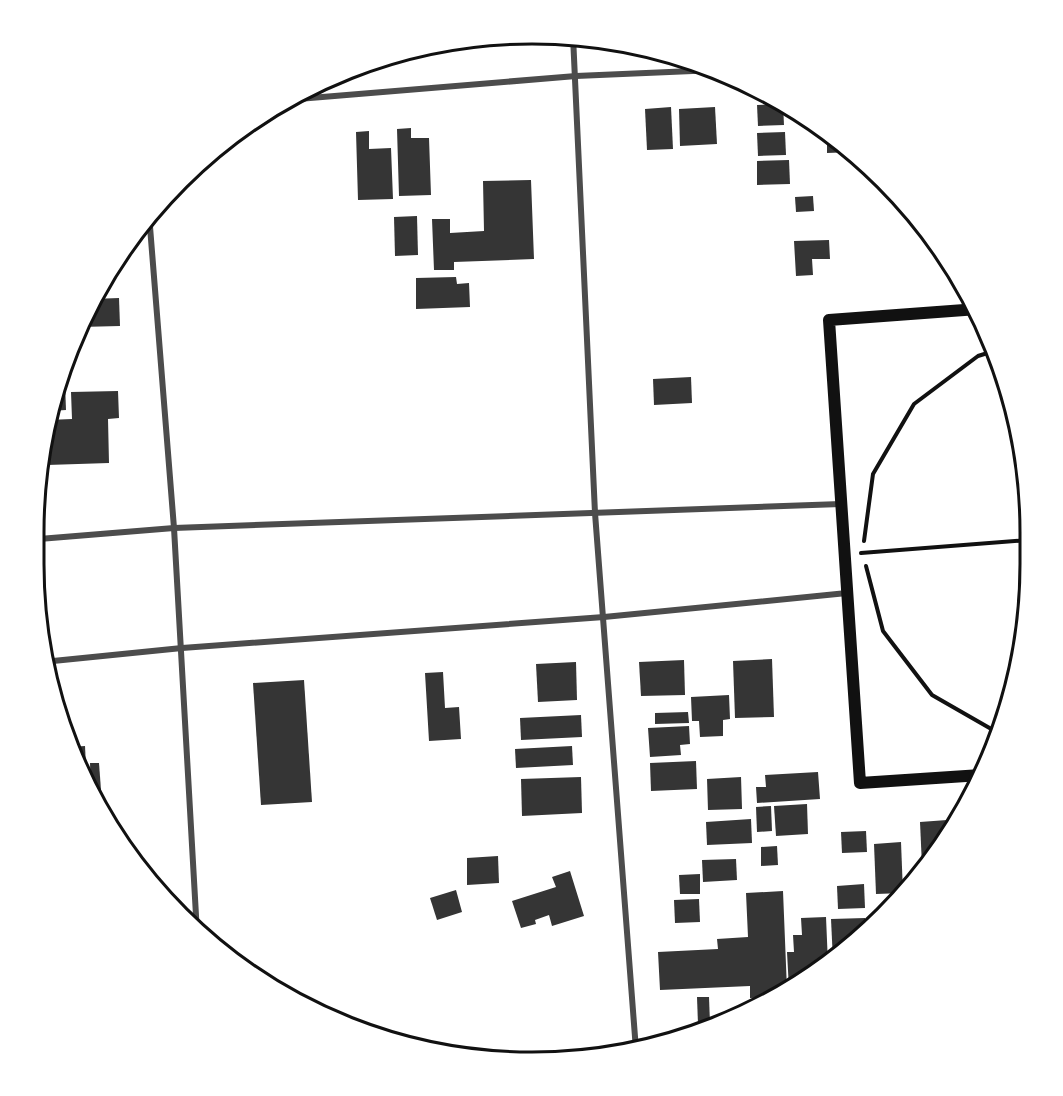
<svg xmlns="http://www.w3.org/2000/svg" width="1063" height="1096" font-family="Ubuntu,sans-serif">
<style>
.building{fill:#353535}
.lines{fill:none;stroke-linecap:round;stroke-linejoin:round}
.path{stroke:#111;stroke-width:4}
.minor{stroke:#4c4c4c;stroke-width:6}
.secondary{stroke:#111;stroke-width:12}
.rim{fill:none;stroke:#111;stroke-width:3}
</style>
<rect width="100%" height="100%" fill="#fff"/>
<g class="building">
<path d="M499,34H504V39L483,40V37Z"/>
<path d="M783,104L784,125L758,126L757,105Z"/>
<path d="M671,107L673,149L647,150L645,109Z"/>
<path d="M715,107L717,144L680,146L679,109Z"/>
<path d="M411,128V138H429L431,195L399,196L397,129Z"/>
<path d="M369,131V149L391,148L393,199L358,200L356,132Z"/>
<path d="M785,132L786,155L758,156L757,133Z"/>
<path d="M827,133L846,146L854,152L827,153Z"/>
<path d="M789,160L790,184L757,185V161Z"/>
<path d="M531,180L534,259L454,262V270H434L432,219H450V233L484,231L483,181Z"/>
<path d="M813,196L814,211L796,212L795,197Z"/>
<path d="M417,216L418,255L395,256L394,217Z"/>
<path d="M829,240L830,259H812L813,275L796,276L794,241Z"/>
<path d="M456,277L457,284L469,283L470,307L416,309V278Z"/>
<path d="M119,298L120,326L80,327L92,299Z"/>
<path d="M691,377L692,403L654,405L653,379Z"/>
<path d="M57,383H65L66,410L50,411Z"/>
<path d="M118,391L119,418L108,419L109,463L47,465L46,429L48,420L72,419L71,392Z"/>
<path d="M772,659L774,717L735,718L733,661Z"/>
<path d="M684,660L685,695L641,696L639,662Z"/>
<path d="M576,662L577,700L538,702L536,664Z"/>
<path d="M443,672L445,708L459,707L461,739L429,741L425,673Z"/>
<path d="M304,680L312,802L261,805L253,683Z"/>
<path d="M729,695L730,719L723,720V736L700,737L699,721H692L691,697Z"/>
<path d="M688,712L689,723L655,724V713Z"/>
<path d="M581,715L582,737L521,740L520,718Z"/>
<path d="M689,726L690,744L680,745L681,755L650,757L648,728Z"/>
<path d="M85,746L86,766L77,767L69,747Z"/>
<path d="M572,746L573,765L516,768L515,749Z"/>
<path d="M696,761L697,789L651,791L650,763Z"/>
<path d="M90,763H99L101,790H91Z"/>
<path d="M818,772L820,799L757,803L756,787H766L765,775Z"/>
<path d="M581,777L582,813L522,816L521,779Z"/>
<path d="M741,777L742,809L708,810L707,779Z"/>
<path d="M807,804L808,834L776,836L774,806Z"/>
<path d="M771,806L772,831L757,832L756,807Z"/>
<path d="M751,819L752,843L707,845L706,822Z"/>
<path d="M947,820L948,835L926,866H922L920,822Z"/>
<path d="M866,831L867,852L842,853L841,832Z"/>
<path d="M901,842L903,893L876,894L874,844Z"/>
<path d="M777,846L778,865L761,866V847Z"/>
<path d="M498,856L499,883L467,885V858Z"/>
<path d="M736,859L737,880L703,882L702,860Z"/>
<path d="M570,871L584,916L552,926L549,915L535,920L536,924L521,928L512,901L556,887L552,877Z"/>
<path d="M700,874V894H680L679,875Z"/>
<path d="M864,884L865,908L838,909L837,886Z"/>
<path d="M456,890L462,912L437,920L430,898Z"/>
<path d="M783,891L787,990L775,997L750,998V986L660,990L658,952L718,949L717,939L748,937L746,893Z"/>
<path d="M699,899L700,922L675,923L674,900Z"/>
<path d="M826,917L828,964L789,989L787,952H794L793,935H802L801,918Z"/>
<path d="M865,918V932L833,961L831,919Z"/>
<path d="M697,997H709L710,1023L698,1024Z"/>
</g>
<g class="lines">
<g class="path">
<path d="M864,541L873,474L914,404L978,356L994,351"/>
<path d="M861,553L1028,540"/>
<path d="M866,566L883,631L932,695L1000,734"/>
</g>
<g class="minor">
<path d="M573,36L595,513L636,1050"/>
<path d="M286,100L576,76L716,70"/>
<path d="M149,214L174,528L197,933"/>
<path d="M39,539L174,528L841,504"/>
<path d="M43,662L182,648L604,617L847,593"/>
<path d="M525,1061L609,1054"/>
</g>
<path class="secondary" d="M978,309L829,320L860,783L981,775"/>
</g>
<path d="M0 0H1063V1096H0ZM532 44H532A488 488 0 0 1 1020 532V564A488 488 0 0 1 532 1052H532A488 488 0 0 1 44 564V532A488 488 0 0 1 532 44Z" fill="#fff" fill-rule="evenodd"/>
<path class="rim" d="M532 44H532A488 488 0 0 1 1020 532V564A488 488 0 0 1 532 1052H532A488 488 0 0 1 44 564V532A488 488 0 0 1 532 44Z"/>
</svg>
